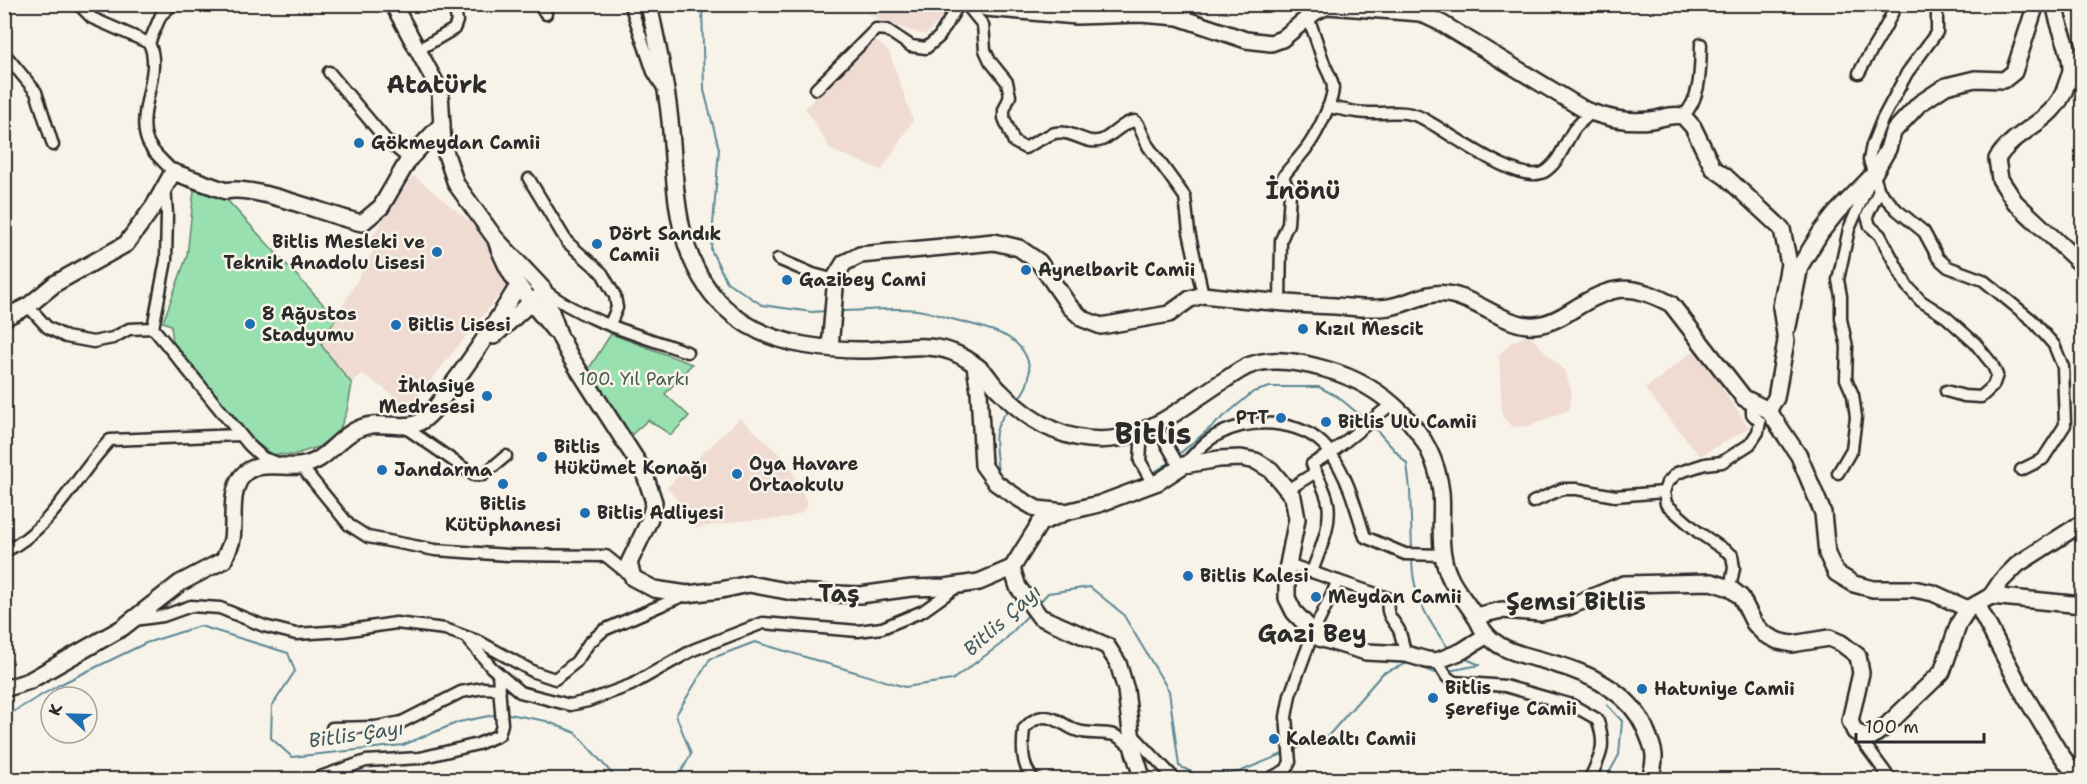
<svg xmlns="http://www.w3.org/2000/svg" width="2087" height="784" font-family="'Shantell Sans',sans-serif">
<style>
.built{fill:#f0dbd2}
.green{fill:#98e0af;stroke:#62866d;stroke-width:1.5}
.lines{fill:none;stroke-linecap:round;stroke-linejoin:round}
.stream{stroke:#5a8793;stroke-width:2}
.street-casing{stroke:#2b2b2b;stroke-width:15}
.secondary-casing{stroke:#2b2b2b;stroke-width:20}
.street{stroke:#f7f3e8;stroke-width:10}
.secondary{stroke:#f7f3e8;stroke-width:15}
.poi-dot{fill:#1f6fb2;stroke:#f7f3e8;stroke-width:2}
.labels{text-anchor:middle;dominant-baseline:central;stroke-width:5;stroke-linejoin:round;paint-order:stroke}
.poi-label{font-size:18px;font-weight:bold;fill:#2b2b2b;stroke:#f7f3e8;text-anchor:start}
.park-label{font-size:18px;fill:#46584c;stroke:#f7f3e8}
.water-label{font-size:20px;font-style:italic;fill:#42595f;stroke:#f7f3e8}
.district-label{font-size:24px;font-weight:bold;fill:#2b2b2b;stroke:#f7f3e8}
.town-label{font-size:30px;font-weight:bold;fill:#2b2b2b;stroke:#f7f3e8}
</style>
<rect width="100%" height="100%" fill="#f7f3e8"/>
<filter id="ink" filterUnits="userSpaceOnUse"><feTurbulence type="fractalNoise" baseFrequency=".0167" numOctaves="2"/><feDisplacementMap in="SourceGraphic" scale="12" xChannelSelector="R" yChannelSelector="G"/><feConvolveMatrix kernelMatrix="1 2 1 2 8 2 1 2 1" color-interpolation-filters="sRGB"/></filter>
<g filter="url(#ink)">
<g class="built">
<path d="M856,5H949L943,17L925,35L881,21Z"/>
<path d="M875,40L889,52L913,120L882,170L831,150L805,108Z"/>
<path d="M413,175L480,230L509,283L409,407L362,373L352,384L321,345L375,248L371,238Z"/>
<path d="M1529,335L1565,372L1572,392L1569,410L1528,426L1512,427L1502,416L1499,355L1511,342Z"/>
<path d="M1696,349L1749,428L1700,456L1645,389Z"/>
<path d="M740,418L788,462L808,505L801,513L787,518L740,521L696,528L692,520L667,487Z"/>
</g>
<g class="green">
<path d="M194,190L227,200L336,318L321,345L352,384L347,411L339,431L318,447L293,455L271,454L251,438L173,343L171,325L163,322L187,256Z"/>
<path d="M611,334L692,364L665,394L689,416L671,435L648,420L630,436L588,370Z"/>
</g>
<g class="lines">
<g class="stream">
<path d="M702,4L704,90L719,149L711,250L727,282L762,305L812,312L826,311"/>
<path d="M838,311C864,311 891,307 917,310C928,311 941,316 952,319C969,324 995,329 1009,338C1033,353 1036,380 1017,400"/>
<path d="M1373,426L1407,464L1410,489L1412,550"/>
<path d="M1178,455L1253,392L1270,387H1319L1338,397L1366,420"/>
<path d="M998,473C996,445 989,431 1009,409"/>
<path d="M1151,474L1172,461"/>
<path d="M1133,484L1146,476"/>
<path d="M1412,559C1412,595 1428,621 1449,649"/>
<path d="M1038,604L1048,593L1090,587L1123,614L1169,691L1179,766L1202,777L1239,772L1285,753"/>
<path d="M1464,658L1480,665"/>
<path d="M1448,671L1480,665"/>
<path d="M504,713L546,721L576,733L614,776L647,780"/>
<path d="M4,717L59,685L146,643L200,626L288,653L295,671L272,706L271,738L292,757L403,745L459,722L499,714"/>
<path d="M1293,750L1328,736L1383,673L1408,663L1435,673L1439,672"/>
<path d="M677,780L691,754L676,715L710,659L755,642L905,687L952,680L1001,644L1030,613"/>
<path d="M1605,780L1619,755L1622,721L1607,705"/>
</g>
<g class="street-casing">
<g id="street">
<path d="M78,4L92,18L149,43"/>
<path d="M173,4L161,15L149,43C163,71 136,111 147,140C151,152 165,162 173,172"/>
<path d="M538,4L546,14"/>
<path d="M630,4L653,72L663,88"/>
<path d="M966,4L983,25L985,50L990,61L1007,82L1010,96L1004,110V118L1014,142L1025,148C1034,143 1045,136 1055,133C1072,129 1086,146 1102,140C1113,135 1123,122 1135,121L1138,124L1148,146L1185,197L1189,232L1203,295"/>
<path d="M1937,4V32L1907,73L1882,120L1872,145L1869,160L1879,191L1897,210L1924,232L1938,258L1948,267L1983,280L2032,320L2054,345L2063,367L2065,425L2043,459L2021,470"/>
<path d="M418,50L454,29L457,21L454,4"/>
<path d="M4,53L36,92L53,145"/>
<path d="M329,72L386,140L409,159"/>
<path d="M1859,73C1871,49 1887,29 1896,4"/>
<path d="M816,89L876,29L887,30L911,46L926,48L939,37L959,4"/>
<path d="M1328,107C1341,109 1355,113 1369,113C1388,114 1404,109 1422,118C1446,130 1519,186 1544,172C1559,163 1564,145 1573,131C1577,124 1586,118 1592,112"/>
<path d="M1683,116C1702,98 1700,67 1701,44"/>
<path d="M529,179L567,242L602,273L615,296L617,308L610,324"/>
<path d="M1879,191L1867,216L1870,226L1880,235L1907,286L1921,301L1946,317L1975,343L1992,364L1997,375L1993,386L1981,397L1964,396L1946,391"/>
<path d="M778,259L813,274L835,280"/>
<path d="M531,302L543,289C583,321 639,335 687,352"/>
<path d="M1280,304L1281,240L1288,224L1290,193L1283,177C1289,168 1295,163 1301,155C1313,142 1332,106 1333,88C1333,81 1328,72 1325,66C1319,50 1315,34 1308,18"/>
<path d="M28,306L47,327L66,337L93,342L113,338L129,329L153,328L249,445L263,458L278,463"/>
<path d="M153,328L166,260L167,214L165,185"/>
<path d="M1155,424L1180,468"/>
<path d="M403,426L474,475H483L506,456"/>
<path d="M1142,430L1140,461L1153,484"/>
<path d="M1184,465C1194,454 1205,441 1219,434C1255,416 1309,420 1332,455C1349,480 1356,509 1365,537L1405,554L1443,555"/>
<path d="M301,466L349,525L368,537L435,550L508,555L606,556L633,578"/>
<path d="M1838,473L1852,449L1856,417L1853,395L1846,379L1847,347L1841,319V296L1838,280L1849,229L1869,183"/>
<path d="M1289,489L1316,472"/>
<path d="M1533,502L1562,489H1577L1615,496L1664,492"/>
<path d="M4,552C52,529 75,477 110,440L240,435"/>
<path d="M1288,564L1388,598C1386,617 1391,616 1399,630C1402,637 1403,647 1406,654"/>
<path d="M1312,572C1319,551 1332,526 1328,503C1326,490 1317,476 1312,464L1331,453L1393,403"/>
<path d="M1730,588L1734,568L1732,555L1698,532L1666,504L1664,492L1667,483L1677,473L1705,464L1722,462L1750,444L1758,432L1760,422L1752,414V402"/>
<path d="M134,620L163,616L191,606L220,608L264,626L296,634L343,631L396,623L445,629L480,642L534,672L555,679L576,662L589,643L604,630L687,594"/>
<path d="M467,638L491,667L520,692L570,705L588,701L631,685L693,650L763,623L858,631L882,628L923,611L958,586"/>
<path d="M1437,661L1447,677L1454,682L1505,686L1572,705L1597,719C1607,745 1601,756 1589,780"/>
<path d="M332,728L375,727L402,722L461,692L483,688L500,689"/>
<path d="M1131,733L1176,780"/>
<path d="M1857,734L1891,780"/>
<path d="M320,777L366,761L420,758L478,744L499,735L502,724L498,673"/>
<path d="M1034,780C1021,766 1022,746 1024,729C1029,723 1035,718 1043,717C1054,716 1064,725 1073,729C1087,736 1101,731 1114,735C1122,738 1127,743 1133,749"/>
<path d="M1267,780L1286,770L1290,762L1286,717L1290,695L1313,633L1338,581"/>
</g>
</g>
<g class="secondary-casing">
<g id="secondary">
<path d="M393,4L440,91L443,145L456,184L495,238L543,289L560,337L571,358L644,472L654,502L649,521L629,563L633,578L654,589L687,594L721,590L749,584L792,592L860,595L911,588L945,587L979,582L1012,568L1040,523L1066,512L1099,504L1158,482L1184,465L1219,459L1241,458L1256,461L1271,470L1293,497L1297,519L1287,570V598L1294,612L1319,638L1366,652L1406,654L1427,660L1437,661L1462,651L1487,635"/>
<path d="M649,4C656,40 665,76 669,112C674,151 673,192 682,229C697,293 738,334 804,345C822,348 841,350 859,350C889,351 923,341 952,352C963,356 977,365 985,373C990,379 994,386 1000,391C1031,424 1072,446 1119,438C1160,430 1193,399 1228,378C1234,374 1241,369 1248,366C1272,356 1301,362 1325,369C1383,385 1434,430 1441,492C1443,513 1439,534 1443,555C1447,582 1462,595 1475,616C1479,621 1479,625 1483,630C1499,653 1527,655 1552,663C1588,673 1629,691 1645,728C1654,749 1658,757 1649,780"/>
<path d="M976,4L986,8L1076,16L1140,14L1178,17L1246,40L1271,43L1282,39L1315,12L1328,6L1420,13L1441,23L1585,110C1607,118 1627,123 1651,120C1665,118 1668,114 1683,116L1693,127L1713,168L1726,177L1782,229L1789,264L1781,307L1786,341L1776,398L1768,410"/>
<path d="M2055,4C2056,26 2071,46 2071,68C2071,74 2068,80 2066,86C2055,123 2016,128 1997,159L2000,179L2015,202L2082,265"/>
<path d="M497,243C511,282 529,299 554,330"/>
<path d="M4,318L28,306L56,283L126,244L154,206L173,172L226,191C254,184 329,216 362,223L381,207L409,159L442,124"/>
<path d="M1788,326L1800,266L1821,232L1836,213L1873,175L1888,149L1893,132L1919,104L1946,86L1975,79L2004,80L2014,72L2036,4"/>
<path d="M494,336L531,302"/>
<path d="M830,348L836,276L844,263L860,255L994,242L1019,248L1039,262L1070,307L1083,319L1101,326L1169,314L1190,299L1203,295C1247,300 1290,304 1335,306C1352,307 1372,310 1389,307C1409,304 1426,291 1447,294C1477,298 1507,328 1536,325C1550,324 1563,316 1574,309C1612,285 1631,282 1671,304L1744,398L1768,410L1799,456L1823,513L1827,554L1836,573L1854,584L1873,589H1913L1933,593L1968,609"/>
<path d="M975,366L979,391L983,465L996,483L1018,498L1037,509L1065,512"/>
<path d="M1012,568L1018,587L1040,617L1107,646L1118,663L1126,690L1133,749L1143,780"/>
<path d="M1991,596L2082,605"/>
<path d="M1977,604L2025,696L2057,749L2079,780"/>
<path d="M1475,616L1502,610L1541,613L1568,607L1624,584L1711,582L1730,588L1741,597L1754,623L1764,634L1778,641L1792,644L1829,638L1841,643L1858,656L1861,673L1850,721L1855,732L1870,738L1884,728L1942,672L1959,623L1968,609L1991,596L2001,581L2018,564L2082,523"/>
<path d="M4,689L29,681L122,628L180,583L224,560C226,553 231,546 232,539C235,519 229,494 242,476C254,460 282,468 299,466C326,463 335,440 356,430C379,418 402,431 418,423C431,417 441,400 449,389C474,356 496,322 518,286"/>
</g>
</g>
<use href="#street" class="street"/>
<use href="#secondary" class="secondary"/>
</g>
</g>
<g class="poi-dot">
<circle cx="359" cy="143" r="6"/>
<circle cx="597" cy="244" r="6"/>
<circle cx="437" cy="252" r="6"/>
<circle cx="1026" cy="270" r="6"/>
<circle cx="787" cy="280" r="6"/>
<circle cx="250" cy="324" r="6"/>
<circle cx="396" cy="325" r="6"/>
<circle cx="1303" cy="329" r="6"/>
<circle cx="487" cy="396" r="6"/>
<circle cx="1281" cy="418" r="6"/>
<circle cx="1326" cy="422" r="6"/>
<circle cx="542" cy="457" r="6"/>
<circle cx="382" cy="470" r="6"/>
<circle cx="737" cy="474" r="6"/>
<circle cx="503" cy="484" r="6"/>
<circle cx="585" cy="513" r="6"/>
<circle cx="1188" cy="576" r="6"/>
<circle cx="1316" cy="597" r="6"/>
<circle cx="1642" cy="689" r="6"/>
<circle cx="1433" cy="698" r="6"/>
<circle cx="1274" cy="739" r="6"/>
</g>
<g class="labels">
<g class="poi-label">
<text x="371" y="143">Gökmeydan Camii</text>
<text x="609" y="234">Dört Sandık<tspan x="609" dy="21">Camii</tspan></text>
<text x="425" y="242" text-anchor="end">Bitlis Mesleki ve<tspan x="425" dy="21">Teknik Anadolu Lisesi</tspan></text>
<text x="1038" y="270">Aynelbarit Camii</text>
<text x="799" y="280">Gazibey Cami</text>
<text x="262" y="314">8 Ağustos<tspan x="262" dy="21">Stadyumu</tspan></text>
<text x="408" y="325">Bitlis Lisesi</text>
<text x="1315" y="329">Kızıl Mescit</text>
<text x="475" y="386" text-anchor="end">İhlasiye<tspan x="475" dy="21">Medresesi</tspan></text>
<text x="1269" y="418" text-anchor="end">PTT</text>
<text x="1338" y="422">Bitlis Ulu Camii</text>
<text x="554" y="447">Bitlis<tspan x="554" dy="21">Hükümet Konağı</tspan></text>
<text x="749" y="464">Oya Havare<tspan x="749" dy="21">Ortaokulu</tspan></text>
<text x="394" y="470">Jandarma</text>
<text x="503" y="504" text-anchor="middle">Bitlis<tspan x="503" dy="21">Kütüphanesi</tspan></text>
<text x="597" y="513">Bitlis Adliyesi</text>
<text x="1200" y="576">Bitlis Kalesi</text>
<text x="1328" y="597">Meydan Camii</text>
<text x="1445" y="688">Bitlis<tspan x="1445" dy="21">Şerefiye Camii</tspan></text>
<text x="1654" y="689">Hatuniye Camii</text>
<text x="1286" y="739">Kalealtı Camii</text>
</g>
<g class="park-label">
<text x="634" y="379">100. Yıl Parkı</text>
</g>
<g class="water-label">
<text transform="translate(1002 620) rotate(-42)">Bitlis Çayı</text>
<text transform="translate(356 734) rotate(-8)">Bitlis Çayı</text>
</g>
<g class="district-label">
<text x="437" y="85">Atatürk</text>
<text x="1303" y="191">İnönü</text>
<text x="839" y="594">Taş</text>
<text x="1576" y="602">Şemsi Bitlis</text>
<text x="1312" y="634">Gazi Bey</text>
</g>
<g class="town-label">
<text x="1153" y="433">Bitlis</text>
</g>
</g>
<rect width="2087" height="784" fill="none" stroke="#f7f3e8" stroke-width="24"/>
<rect x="12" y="12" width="2063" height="760" fill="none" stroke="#2b2b2b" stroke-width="2" filter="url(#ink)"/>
<g transform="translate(69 715) rotate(292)"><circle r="28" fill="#f7f3e8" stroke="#a5a39c" stroke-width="1.5"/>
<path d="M0-4.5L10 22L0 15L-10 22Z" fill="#1f6fb2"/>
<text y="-9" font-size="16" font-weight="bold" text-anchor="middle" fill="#2b2b2b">K</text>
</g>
<path d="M1856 733v9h128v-9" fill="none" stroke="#2b2b2b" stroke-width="3"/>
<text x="1865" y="733" font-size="18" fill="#2b2b2b" stroke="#f7f3e8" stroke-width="4.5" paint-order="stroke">100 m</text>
</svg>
